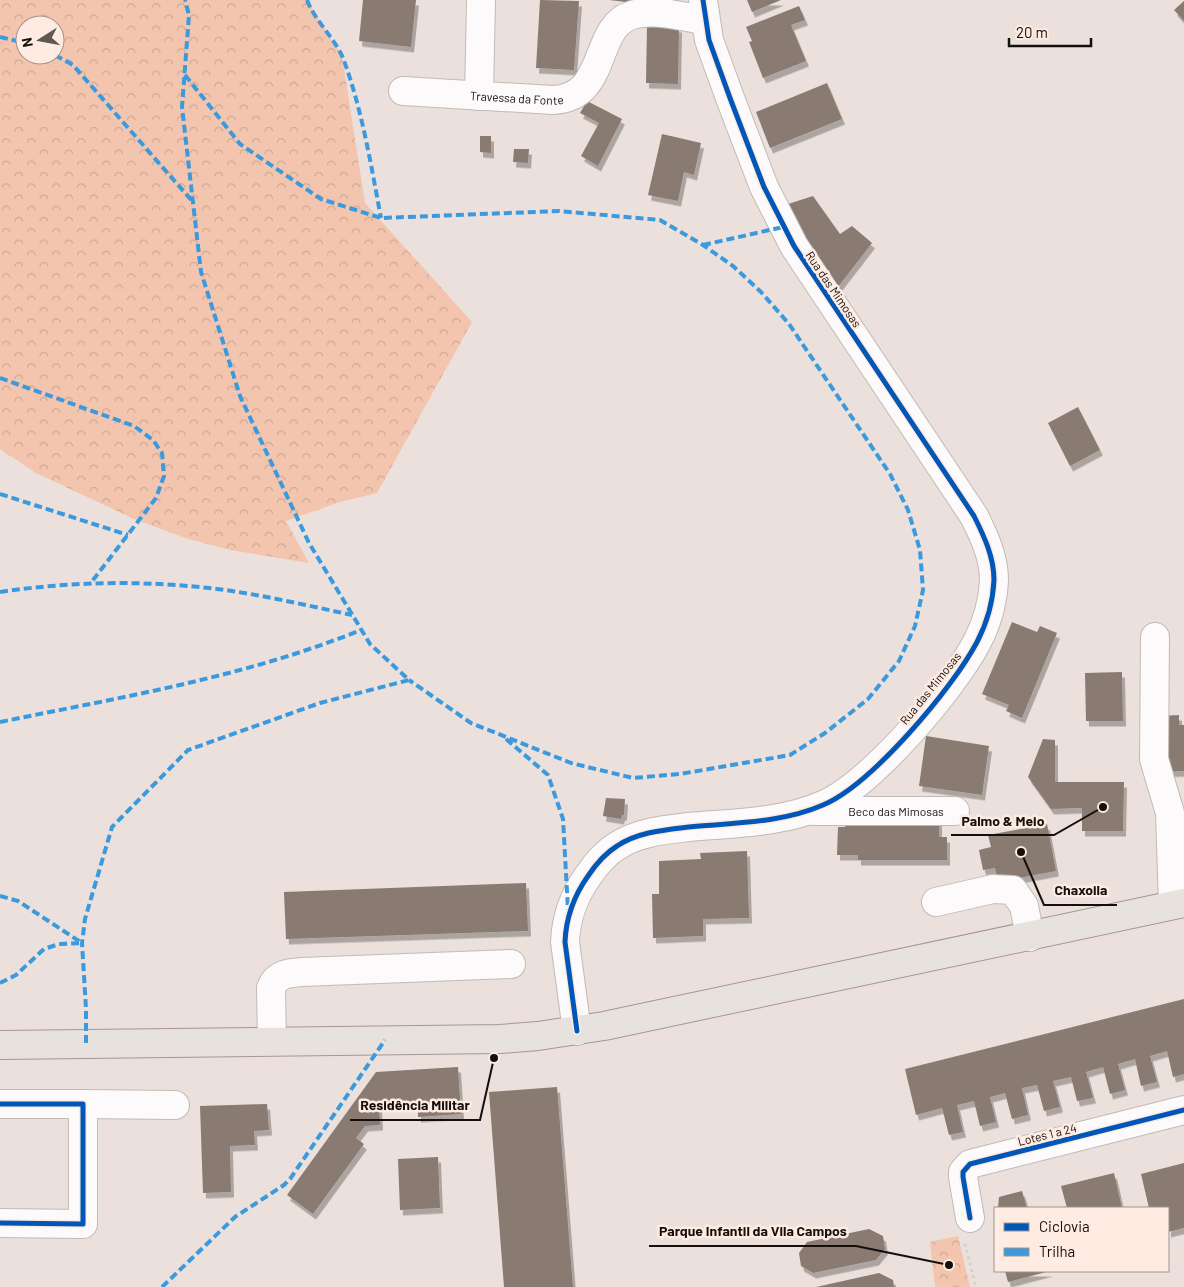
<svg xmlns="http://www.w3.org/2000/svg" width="1184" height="1287" font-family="Barlow,sans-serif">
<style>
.forest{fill:url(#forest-crowns);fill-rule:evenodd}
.building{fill:#897a72;filter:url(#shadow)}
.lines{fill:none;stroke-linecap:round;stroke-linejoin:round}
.minor-casing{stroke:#c2bab5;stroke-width:30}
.major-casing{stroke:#a69790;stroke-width:30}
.path{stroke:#d2cfce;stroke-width:3;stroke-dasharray:2.5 4;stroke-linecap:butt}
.minor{stroke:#fcfafa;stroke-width:28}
.major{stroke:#e8e2de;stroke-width:28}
.quiet{stroke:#3b9ade;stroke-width:4;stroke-dasharray:8 4;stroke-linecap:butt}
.cycleway-casing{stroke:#feebe2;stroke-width:8}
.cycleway{stroke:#0057b8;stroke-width:5}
.labels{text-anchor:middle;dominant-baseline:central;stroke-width:5;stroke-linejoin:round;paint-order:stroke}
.street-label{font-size:12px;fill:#150f0c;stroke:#feebe2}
.leader{fill:none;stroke:#150f0c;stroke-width:2}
.callout-dot{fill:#150f0c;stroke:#feebe2;stroke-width:2}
.callout-label{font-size:14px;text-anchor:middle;font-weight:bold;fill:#150f0c;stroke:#feebe2;stroke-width:5;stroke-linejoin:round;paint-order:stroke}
</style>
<defs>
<pattern id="forest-crowns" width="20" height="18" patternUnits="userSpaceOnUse" patternTransform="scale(1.25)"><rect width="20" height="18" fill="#f3c5ae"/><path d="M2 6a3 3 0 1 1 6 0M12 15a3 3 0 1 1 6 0" fill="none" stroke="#cfa894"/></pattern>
<filter id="shadow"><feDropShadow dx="3" dy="5.5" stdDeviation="0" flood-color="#0004"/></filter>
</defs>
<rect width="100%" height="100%" fill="#ebe0db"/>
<g class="forest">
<path d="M0,0H307L342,56L365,203L472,322L377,493L340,502L286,521L309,563L230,550L185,538L134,519L36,473L0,449ZM25,25H55V55H25Z"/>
<path d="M958,1236L970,1287H935L930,1242Z"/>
</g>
<g class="building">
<path d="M363,0H416L411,47L359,41Z"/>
<path d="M540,0L579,1L574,70L536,68Z"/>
<path d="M609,0H660V6Z"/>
<path d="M747,0H781L752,12Z"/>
<path d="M1184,1V21L1174,10Z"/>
<path d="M799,6L805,20L791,25L806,61L763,78L749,42L752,41L746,27Z"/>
<path d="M647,26L679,27L678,84L646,83Z"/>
<path d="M827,83L842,119L770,148L756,112Z"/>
<path d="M587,101L622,119L598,166L581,156L599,123L580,113Z"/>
<path d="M662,134L701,143L694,175L684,172L678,201L648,195Z"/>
<path d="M480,136H491V153L480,152Z"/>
<path d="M514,149H529L528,163L513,162Z"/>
<path d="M813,196L840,234L852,226L872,243L838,287L782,206Z"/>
<path d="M1078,407L1100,450L1070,466L1048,423Z"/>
<path d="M1012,622L1037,632L1040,626L1057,633L1022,718L1006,711L1009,705L982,694Z"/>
<path d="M1122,672L1123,721H1086L1085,673Z"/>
<path d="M1179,715V725H1184V771L1161,772L1160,716Z"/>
<path d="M926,736L989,746L982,795L919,786Z"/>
<path d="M1043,739L1055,740V782H1124L1123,831H1082V808L1051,809L1028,777Z"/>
<path d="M606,798L625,799L624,815H622L621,819L603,816Z"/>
<path d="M845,816H939V837H947V860H858V855H837L838,827H845Z"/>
<path d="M1047,824L1056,871L998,882L995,868L983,870L979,850L991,847L988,835Z"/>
<path d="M747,851L749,918L703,919V936L653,938L652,894H659V861L701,859L700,853Z"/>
<path d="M526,883L528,931L286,939L284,892Z"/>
<path d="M1184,999V1074L1173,1077L1167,1051L1150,1056L1157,1082L1141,1086L1135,1059L1118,1064L1125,1090L1110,1094L1103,1067L1086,1072L1093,1098L1077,1101L1071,1077L1053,1081L1060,1107L1044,1111L1037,1085L1022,1088L1028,1115L1012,1119L1005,1093L990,1097L996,1122L980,1126L974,1101L957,1105L963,1132L949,1135L942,1108L916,1115L905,1069Z"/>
<path d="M458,1067L461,1114L418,1117V1103L379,1106L380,1125L365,1126L356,1138L364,1144L313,1214L287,1195L376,1072Z"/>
<path d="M557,1087L573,1287H504L489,1092Z"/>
<path d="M267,1104L269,1130L254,1131L255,1145L230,1146L231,1192L203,1193L200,1106Z"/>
<path d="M438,1157L440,1208L400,1210L398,1159Z"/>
<path d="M1184,1163V1228L1168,1232V1208H1149L1141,1174Z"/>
<path d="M1114,1173L1122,1208H1067L1061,1186Z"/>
<path d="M1022,1191L1027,1208H998L999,1197Z"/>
<path d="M869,1229L883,1236L885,1249L876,1260L813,1273L801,1266L799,1253L807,1242Z"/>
<path d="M1005,1271H1050L1008,1282Z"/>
<path d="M879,1273L893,1280L894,1287H816Z"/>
</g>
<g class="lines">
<g class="minor-casing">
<g id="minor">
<path id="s1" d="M403,91L553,100C609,98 592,27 632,15C654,8 682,17 704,20"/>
<path d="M479,96L481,0"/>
<path d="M1155,637L1154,759L1170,813L1173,905"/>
<path id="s2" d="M814,811H955"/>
<path d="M936,902L993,889L1013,890L1024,906L1030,937"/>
<path d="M577,1031L565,942C566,917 573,897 588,876C596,864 604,854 617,846C638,832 664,830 689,827C733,823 782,823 823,805C871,785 953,688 977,642C987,623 993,601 994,580C994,557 984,536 974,516L794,246L764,187L730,98L709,40L703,0"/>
<path d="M272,1041L271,988C276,974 288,973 302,972L511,964"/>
<path d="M0,1104H83V1224L0,1223"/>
<path d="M83,1104L175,1105"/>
<path d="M970,1218L963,1177V1172L970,1164L1184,1110"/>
</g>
</g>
<g class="major-casing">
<path id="major" d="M0,1045L500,1039L538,1036L604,1026L1184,903"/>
</g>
<path class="path" d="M965,1244L976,1287"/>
<use href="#minor" class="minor"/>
<use href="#major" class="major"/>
<g class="quiet">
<path d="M307,0C315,21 334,37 343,58C362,109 371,165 381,218"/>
<path d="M0,37L25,43"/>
<path d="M55,55L73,65L193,202"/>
<path d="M185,75L240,144L321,199L381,218L559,211L660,220L703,245L733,266L761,292L789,324L890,474L908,510L920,550L923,590L915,626L899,661L868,699L825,733L790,755L680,774L633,778L571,763L471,723L409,680"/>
<path d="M703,245L783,227"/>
<path d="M0,378L134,426L153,440L162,453L164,476L156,498L90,584"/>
<path d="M0,494L128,535"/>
<path d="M0,592C73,581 151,580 225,590C267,596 310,606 352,615"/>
<path d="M0,722C122,697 245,677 361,630"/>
<path d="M506,739L548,775L563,819L568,910"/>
<path d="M0,896L18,901L82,943"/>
<path d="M0,983L16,975L44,949L59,944L82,943"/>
<path d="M86,1043V1009L82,943L85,919L112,827L188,750L320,703L409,680L370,644L309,543L240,396L201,272L182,107L189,15L185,0"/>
<path d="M162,1287L235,1217L284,1185L290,1179L385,1040"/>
</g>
<g class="cycleway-casing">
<g id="cycleway">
<path d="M577,1031L565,942C566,917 573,897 588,876C596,864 604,854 617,846C638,832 664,830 689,827C733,823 782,823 823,805C871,785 953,688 977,642C987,623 993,601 994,580C994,557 984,536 974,516L794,246L764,187L730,98L709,40L703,0"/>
<path d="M0,1104H83V1224L0,1223"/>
<path d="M970,1218L963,1177V1172L970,1164L1184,1110"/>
</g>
</g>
<use href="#cycleway" class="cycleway"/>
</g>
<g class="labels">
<g class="street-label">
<text stroke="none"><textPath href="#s1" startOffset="114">Travessa da Fonte</textPath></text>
<text transform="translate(834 289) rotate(56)">Rua das Mimosas</text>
<text transform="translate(930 688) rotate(-51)">Rua das Mimosas</text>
<text stroke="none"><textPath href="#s2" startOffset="82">Beco das Mimosas</textPath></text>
<text transform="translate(1047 1134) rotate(-14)">Lotes 1 a 24</text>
</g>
</g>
<path class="leader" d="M1103 807L1054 835H951M1021 852L1044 905H1117M494 1058L480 1120H350M949 1265L856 1246H649"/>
<g class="callout-dot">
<circle cx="1103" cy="807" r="5"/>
<circle cx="1021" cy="852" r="5"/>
<circle cx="494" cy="1058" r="5"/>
<circle cx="949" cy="1265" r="5"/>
</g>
<g class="callout-label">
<text x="1003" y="826">Palmo &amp; Meio</text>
<text x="1081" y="895">Chaxoila</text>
<text x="415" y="1110">Residência Militar</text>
<text x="753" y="1236">Parque Infantil da Vila Campos</text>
</g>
<rect x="994" y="1207" width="175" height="65" fill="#feebe2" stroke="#a1938c"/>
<rect x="1004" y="1223" width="25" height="8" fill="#0057b8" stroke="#a1938c"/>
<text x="1039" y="1232" font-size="15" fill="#150f0c">Ciclovia</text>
<rect x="1004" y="1248" width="25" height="8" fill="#3b9ade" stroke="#a1938c"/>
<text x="1039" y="1257" font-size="15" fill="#150f0c">Trilha</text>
<g transform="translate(40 40) rotate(259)"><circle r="24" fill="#feebe2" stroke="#a1938c"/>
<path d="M0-4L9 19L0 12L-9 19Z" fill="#605854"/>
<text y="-8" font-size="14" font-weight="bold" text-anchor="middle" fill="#150f0c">N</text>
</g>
<path d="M1009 38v8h82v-8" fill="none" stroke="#150f0c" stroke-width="2.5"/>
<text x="1016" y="38" font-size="15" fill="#150f0c" stroke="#feebe2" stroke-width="4" paint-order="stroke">20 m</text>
</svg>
